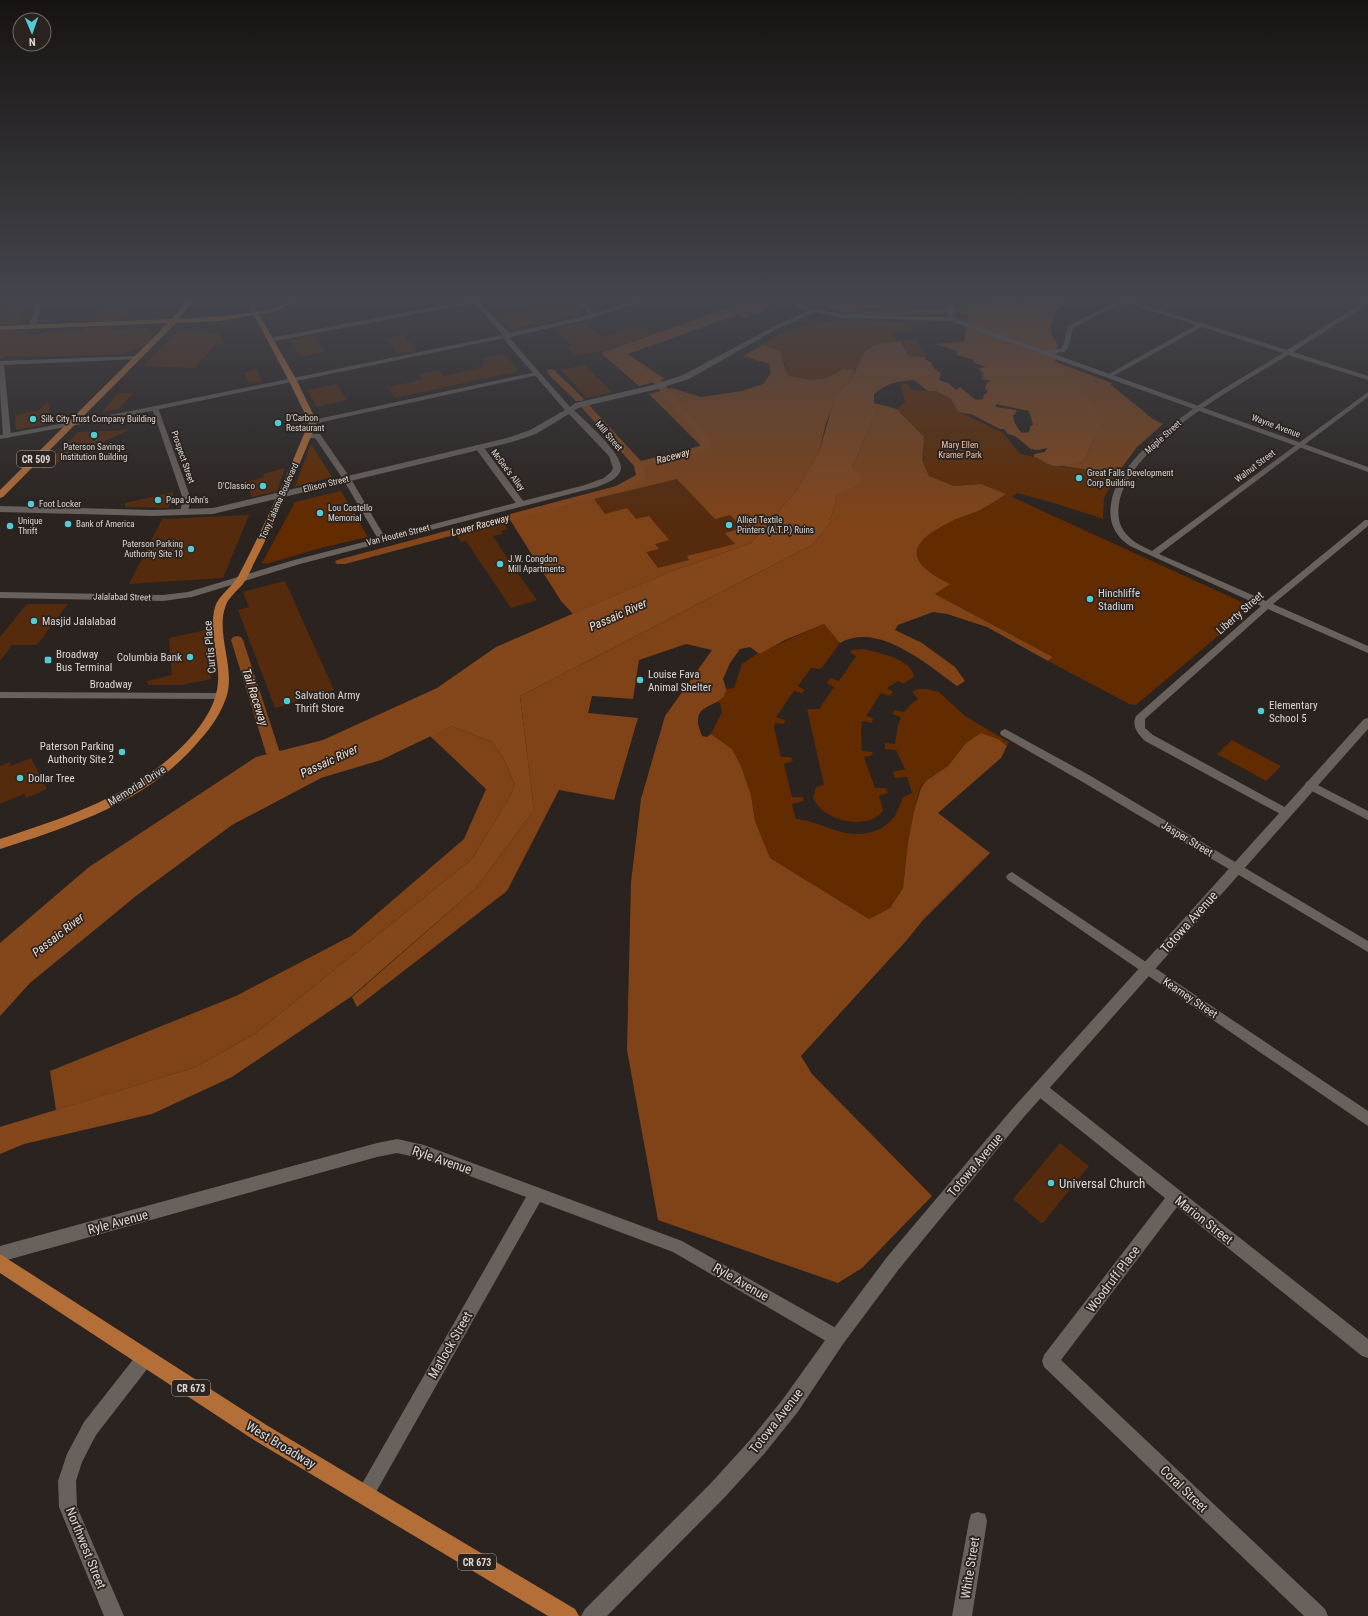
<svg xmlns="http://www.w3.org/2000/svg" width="1368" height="1616" font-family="'Roboto Condensed',sans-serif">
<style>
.green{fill:#622b00}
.forest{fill:#804317}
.water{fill:#84461b;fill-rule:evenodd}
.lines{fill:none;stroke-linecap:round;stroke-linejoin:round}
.canal{fill:#84461b;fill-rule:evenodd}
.building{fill:#562b0d}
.street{fill:#69615c;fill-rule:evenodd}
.secondary{fill:#69615c;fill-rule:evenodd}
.primary{fill:#b46e38;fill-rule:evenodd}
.poi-dot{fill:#51ccd5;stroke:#2a231f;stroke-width:1.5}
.labels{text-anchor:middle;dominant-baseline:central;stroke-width:3.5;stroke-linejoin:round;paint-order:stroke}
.far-poi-label{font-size:9px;fill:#ddd8d6;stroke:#2a231f;text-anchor:start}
.far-street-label{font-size:9px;fill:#ddd8d6;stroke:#2a231f}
.far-park-label{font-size:9px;fill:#f0c3a9;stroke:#2a231f}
.far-water-label{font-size:10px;font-style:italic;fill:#f5ded1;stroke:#2a231f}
.shield{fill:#2a231f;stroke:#a7a29f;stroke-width:1}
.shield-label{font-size:10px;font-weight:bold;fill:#ddd8d6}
.poi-label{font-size:11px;fill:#ddd8d6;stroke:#2a231f;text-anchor:start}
.street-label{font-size:11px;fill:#ddd8d6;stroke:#2a231f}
.water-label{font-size:12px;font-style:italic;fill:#f5ded1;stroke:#2a231f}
.near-street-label{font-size:13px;fill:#ddd8d6;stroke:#2a231f}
.near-poi-label{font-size:13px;fill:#ddd8d6;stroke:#2a231f;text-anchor:start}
</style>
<rect width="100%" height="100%" fill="#2a231f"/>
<g class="green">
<path d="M787,296H840L845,312L814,306Z"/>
<path d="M853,321L908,322L912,331H892L897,341L863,354L855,370L843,369L826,378L811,380L789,376L781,351L760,345C794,326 813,321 853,321Z"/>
<path d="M907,384L912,390L936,391L951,399L958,411L1003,433L1020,454L1039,458L1049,465L1117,474L1104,498L1103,517L1104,519L1047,501L1017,493L1012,497L1246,604L1249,607V610L1136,705L1129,704L1048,661L1053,657L935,594L949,584C896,557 914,538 959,518C966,515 974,513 982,509C990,506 998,499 1005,494L981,484L954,486L929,476L922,460L924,437L897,409L905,402L901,385Z"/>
<path d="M311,444L332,477L295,487Z"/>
<path d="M341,491L368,537L321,548L266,564L262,563L295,502Z"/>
<path d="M824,624L840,643L822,668L820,669L811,668L798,686L805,690L802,693L794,691L776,717L785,720L784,724L775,723L774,727L781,757H791L793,761L784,764L792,797H803L804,801L792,804L796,819C809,820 819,825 832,829C854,837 878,837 894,817C898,812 900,804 903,797L912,793L907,777L895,778L893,772L905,769L896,750L885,749V743L895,744L898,725L901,717L892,714L895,710L904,712L911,704L918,699L912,692L918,689H927L939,692L965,716L1009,742L1007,746L998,739L966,743L948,766L926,781L920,788L914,811L908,842L903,888L890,908L869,919L770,858L755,821L751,795L741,766L732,749L711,734L722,712L720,703L718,702L725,694L726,689L734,688L742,664L758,653Z"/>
<path d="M862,649C877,652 913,659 914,677L903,684L898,681L887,688L893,692L890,696L881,693L866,716L873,718L872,723L862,721L861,731L862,751L872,752L873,755L864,757L875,788H886L888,793L879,796L883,810C871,830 834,822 820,808C817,805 815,801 813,798L816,787L824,785L807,709H819L834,687L827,683L830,678L839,681L856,656L850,653L852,650Z"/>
<path d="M1232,740L1281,766L1266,781L1217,754Z"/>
</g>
<g class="forest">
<path d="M761,296H765L776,302L762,312L745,318L737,315L628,354L665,379L639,386L601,353Z"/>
<path d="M840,296H890L886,300L913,304L910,310L844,308Z"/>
<path d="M762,345L781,351L785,368L789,376L811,380L826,378L843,369L855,370L852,379L839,392L826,423L819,452L796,491L751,543L667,573L573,614L561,601L507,515L619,486L637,475L634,463L701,446L649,394L672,388L701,397L742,391L763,384L771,373L769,364L743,356Z"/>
<path d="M1056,362L1112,383L1111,385L1153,419L1163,424L1137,447L1117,474L1062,466L1083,462L1102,423L1055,364Z"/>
<path d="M874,403L897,409L924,437L922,460L929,476L954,486L981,484L1006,494C998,499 990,505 982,509C975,513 966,515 959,518C914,538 896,558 950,584L935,594L1053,657L1048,661L987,627L947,614L933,612L898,625L895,630L922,643L955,667L965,681L957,686C929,666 878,621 840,643L824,624L785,640L761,653H758L750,647L740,649L730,663L723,679C724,682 726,687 726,691C722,710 686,700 702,736L707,737L711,734L732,749L741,766L751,795L755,821L770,858L869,919L890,908L903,888L908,842L914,811L921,788L926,781L948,766L966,743L981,733L998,739L1007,746L1001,758L938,813L990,853L923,920L906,941L801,1056L812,1074L932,1196L862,1268L838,1283L658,1220L627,1050L631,882L641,799L665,716L712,650L686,644L639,660L633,699L592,696L588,713L638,718L614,800L559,790L507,891L357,1007L352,997L475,889L534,810L520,696L812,545L829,525L837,495L852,468L874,417Z"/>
<path d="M452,726L492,742L503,757L515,785L508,800L472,859L256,1033L196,1067L56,1110L50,1071L236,996L351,936L464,839L486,789L430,736Z"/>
</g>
<path class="water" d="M992,296H1069L1066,302L1055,312L1051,325L1052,335L1058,346L1055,364L1075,375L1102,423L1083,462C1072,464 1058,469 1048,464C1043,462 1040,458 1034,457V454L1045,452L1047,448L1038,450L1031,449L1015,436L1008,434L1004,429H1000L971,414L963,413L958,411L951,399L936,391H928L914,380C894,382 890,382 874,394V417L852,468L860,475V484L837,495L829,525L812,545L520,696L534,810L475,889L352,996L232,1077L152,1114L24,1144L0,1154V1127L196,1067L256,1033L472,859L508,800L515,785L503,757L492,742L452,726L381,760L321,778L232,825L136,896L30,983L0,1016V943L89,867L256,757L323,740L437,688L496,647L667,573L751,543L796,491L819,452L833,404L839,392L852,379L863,354L868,349L881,343L901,341L909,357H926L924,359L931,362L933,367L941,374L939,380L948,383L956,390L960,387L976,400L983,399L984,395L988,392L985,388L988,382L992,381L982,379L983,376L981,375L984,374L978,368L986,367L973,362L974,360L957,355V351L935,344L961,342L964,341L969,315L961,313L960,310L962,307L983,303ZM996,404L1029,411L1033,425L1030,427L1029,432L1022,433C1017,428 1014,423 1013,416L1017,411L1016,410L996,407Z"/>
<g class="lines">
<g class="canal">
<path d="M777,296H788L627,354L660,379L709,438L711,444L706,450L644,467L646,476L645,478L624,490L345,564H337L335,562L337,560L616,486L636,475L634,466L583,409L581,407L583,405H589L641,461L700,446L701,440L654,383L617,353L618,351Z"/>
<path d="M827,296H835L838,306C869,315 926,309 960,308L964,310C957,317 870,315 856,314C847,313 839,311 831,309Z"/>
<path d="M551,369L554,370L582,397L584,399L582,401H576L548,374L547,372L548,370Z"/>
<path d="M237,636L241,637L243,640L280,753L278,757L273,758L268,757L266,753L231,640L233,637Z"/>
</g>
</g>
<g class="building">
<path d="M0,296H12L10,306L19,304L18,309L23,308L20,324H0Z"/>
<path d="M516,296H568L584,311L577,313L579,315L576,317L511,329L499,318L531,311Z"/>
<path d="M577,296H616L599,308L593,310Z"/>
<path d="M131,305L120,320L90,321L98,311H105L109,306Z"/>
<path d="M583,322L603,337L636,326L652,334L610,350L575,356L566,348L572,346L554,328Z"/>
<path d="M114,327L112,330L147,328L154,334L141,348L122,354L23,357L22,356H7L0,359V331H23L29,334H39L45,332L82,331L84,328Z"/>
<path d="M178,332L220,333L225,344H216L195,368L143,366Z"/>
<path d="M314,335L325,352L300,357L290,340Z"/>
<path d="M404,335L416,351L397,354L386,339Z"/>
<path d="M901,340H917L926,357H909Z"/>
<path d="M500,354L504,355L519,371L395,398L388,387L422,380L419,374L440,370L444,376L483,367L482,364H485L482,358Z"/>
<path d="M585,365L612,392L587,398L561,370Z"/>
<path d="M257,369L262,381L249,383L244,372Z"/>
<path d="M337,384L347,400L317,407L308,390Z"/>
<path d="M118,393H133L119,409L102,412Z"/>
<path d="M48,401L51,421L46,422V424L16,430L15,415L39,410Z"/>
<path d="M129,430L43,469V468L78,432Z"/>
<path d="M285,468L277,491L252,497L246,482L264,477L263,474Z"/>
<path d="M677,479L715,519L730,515L743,528L725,533L735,544L687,556L689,560L658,568L646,552L659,549L655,544L669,540L649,516L636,519L627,508L605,514L594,499Z"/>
<path d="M173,492V501L168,508L125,507V503Z"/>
<path d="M249,515L223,578L129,584L162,519Z"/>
<path d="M500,517L508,529L501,531L503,534L493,536L507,558L514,556L523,570L517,572L537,600L511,608L466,541L461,542L453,529Z"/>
<path d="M285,581L334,690L275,708L238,610L249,607L243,592Z"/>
<path d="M27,604H68L37,645H12L0,661V637Z"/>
<path d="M206,630L211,679L182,685H148L147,681L172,675L169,638Z"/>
<path d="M31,758L47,789L26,798L24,794L0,804V766L10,762L11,766Z"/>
<path d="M1060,1143L1089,1166L1042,1224L1013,1199Z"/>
</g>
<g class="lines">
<g class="street">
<path d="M37,296H67L42,300C40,309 39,324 31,329L28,327L33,316Z"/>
<path d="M243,296H249L259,314L258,315H254Z"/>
<path d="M569,296H575L597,315V317H593Z"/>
<path d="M1127,296L1132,297L1128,300L1287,350L1364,302L1346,296H1355L1368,299V304L1293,352L1368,376V380L1288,355C1240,385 1129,443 1119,504C1115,530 1130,541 1152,551L1368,392V397L1159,554L1266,601L1365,520H1368V526L1273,604L1368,646V653L1268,609L1145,719V728L1153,735L1290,810L1292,813L1290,816L1286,817L1145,741C1138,734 1131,726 1136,716L1261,606L1130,546C1115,536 1108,522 1111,504C1121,442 1233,384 1283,353L1202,327L1113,376H1109V374L1196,325L1123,302L1073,328L1069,346L1064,352L1043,354L1040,352L1043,350L1060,349L1063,346L1068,326Z"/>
<path d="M1251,296H1258L1246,303H1242V301Z"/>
<path d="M476,299L478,300V302L270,342L267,340L270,338Z"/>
<path d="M138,356L140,357V359L4,365L11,436L7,438L3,436L0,391V361Z"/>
<path d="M536,372L538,373V375L313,424L310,422L313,420Z"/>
<path d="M155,406L158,408L191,499L187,514H181L180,512L183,499L152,408Z"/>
<path d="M304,434H320L351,479L386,539L385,541H379L378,539L343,479L315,438H304Z"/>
<path d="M476,445H482L524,502V506H518L476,449Z"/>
<path d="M0,692L222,693L227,696L222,699L0,698Z"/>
<path d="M1005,729L1089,775L1368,941V952L1081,781L1001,735L1000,733L1001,731Z"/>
<path d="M1310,781L1368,811V820L1306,788L1305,785L1306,782Z"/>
<path d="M1012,872L1368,1111V1126L1008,880L1006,877L1008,874Z"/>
<path d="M1040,1082L1045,1084L1368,1339V1358L1362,1356L1177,1207L1061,1360L1325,1609L1328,1616H1304L1044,1367L1042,1361L1044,1355L1165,1198L1035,1094L1033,1089L1035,1084Z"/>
<path d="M397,1139L424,1145L682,1241L843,1332L845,1338L843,1344L837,1346L831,1344L673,1252L540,1202L371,1501L365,1504L359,1501L356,1495L359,1489L526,1197L424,1159L397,1153L377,1157L0,1262V1246L377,1143Z"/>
<path d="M145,1350L151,1352L153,1358L151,1364L96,1435L82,1462L76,1481L77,1507L124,1616H104L59,1507L58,1481L67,1454L84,1422L139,1352Z"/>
<path d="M978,1512L985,1514L987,1521L972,1616H952L969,1521L971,1514Z"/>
</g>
<g class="secondary">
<path d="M468,296H474L509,333L586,316L649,296H657L656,297L589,319L510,337L512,341L570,407L575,403L653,385L683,375L773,327L808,311L774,296H782L810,308L840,314L948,317V296H954V318L1368,467V472L950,321L840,318L815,312L777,329L689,379L658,389L581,407L574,410C585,421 622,453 621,468C620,479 606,483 597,487L300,564L192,597L163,601L0,598V592L163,595L188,592L294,560L585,485L604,478L611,472L613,468L609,456L569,414L536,434L512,442L213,514L153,516L0,512V506L153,510L213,508L507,438L530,430L565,410L507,343L504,338L136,414L0,439V435L136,410L503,335Z"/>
<path d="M1368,718V729L1023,1118L899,1269L843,1344L797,1413L764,1454L725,1497L607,1616H581L585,1609L711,1483L750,1440L783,1399L831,1332L887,1257L1013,1108L1364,719Z"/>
</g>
<g class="primary">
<path d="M190,296H196L179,319C210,317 241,316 271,309C284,305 296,295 309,296L276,311L259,314L296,379L317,422C297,470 278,517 254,563C251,570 247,578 243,584C237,591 229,597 226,605C215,632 235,666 227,695C222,712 211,728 199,741C149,801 72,826 0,849V839C70,816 142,793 192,736C202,724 212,710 216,694C224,666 207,636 215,607C218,597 229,589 235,581C239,576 241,570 244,565C268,518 289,471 309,422L288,379L254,315L220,321L176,323L3,497L0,498V490L168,323L0,330V326L172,319Z"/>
<path d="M0,1254L268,1426L575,1609L579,1616H548L254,1440L0,1273Z"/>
</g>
</g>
<linearGradient id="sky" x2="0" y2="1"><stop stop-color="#171311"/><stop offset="0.57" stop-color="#44454d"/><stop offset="1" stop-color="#44454d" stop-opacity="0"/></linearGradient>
<rect width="1368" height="522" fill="url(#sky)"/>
<g class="poi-dot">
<circle cx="33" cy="419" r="4"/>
<circle cx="278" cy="423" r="4"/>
<circle cx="94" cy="435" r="4"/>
<circle cx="1079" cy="478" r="4"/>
<circle cx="263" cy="486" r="4"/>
<circle cx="158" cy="500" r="4"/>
<circle cx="31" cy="504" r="4"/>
<circle cx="320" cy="513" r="4"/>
<circle cx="68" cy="524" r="4"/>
<circle cx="729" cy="525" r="4"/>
<circle cx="10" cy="526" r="4"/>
<circle cx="191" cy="549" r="4"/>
<circle cx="500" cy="564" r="4"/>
<circle cx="1090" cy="599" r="4"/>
<circle cx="34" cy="621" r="4"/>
<circle cx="190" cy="657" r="4"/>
<rect x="44" y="656" width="8" height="8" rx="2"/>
<circle cx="640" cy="680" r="4"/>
<circle cx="287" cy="701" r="4"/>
<circle cx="1261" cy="711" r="4"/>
<circle cx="122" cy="752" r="4"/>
<circle cx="20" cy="778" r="4"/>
<circle cx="1051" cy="1183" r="4"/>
</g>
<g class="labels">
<g class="far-poi-label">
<text x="286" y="418">D'Carbon<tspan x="286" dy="10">Restaurant</tspan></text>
<text x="41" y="419">Silk City Trust Company Building</text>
<text x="94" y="447" text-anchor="middle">Paterson Savings<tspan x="94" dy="10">Institution Building</tspan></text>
<text x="1087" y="473">Great Falls Development<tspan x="1087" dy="10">Corp Building</tspan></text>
<text x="255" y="486" text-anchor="end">D'Classico</text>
<text x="166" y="500">Papa John's</text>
<text x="39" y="504">Foot Locker</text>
<text x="328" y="508">Lou Costello<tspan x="328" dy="10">Memorial</tspan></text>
<text x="737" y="520">Allied Textile<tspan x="737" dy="10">Printers (A.T.P.) Ruins</tspan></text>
<text x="18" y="521">Unique<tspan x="18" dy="10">Thrift</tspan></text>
<text x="76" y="524">Bank of America</text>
<text x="183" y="544" text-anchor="end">Paterson Parking<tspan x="183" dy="10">Authority Site 10</tspan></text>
<text x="508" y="559">J.W. Congdon<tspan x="508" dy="10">Mill Apartments</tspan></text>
</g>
<g class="far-street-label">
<text transform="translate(1276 426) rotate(20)">Wayne Avenue</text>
<text transform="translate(609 436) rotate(49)">Mill Street</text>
<text transform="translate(1163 437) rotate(-42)">Maple Street</text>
<text transform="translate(183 457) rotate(71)">Prospect Street</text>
<text transform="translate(1255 466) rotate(-37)">Walnut Street</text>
<text transform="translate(508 470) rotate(53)">McGee's Alley</text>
<text transform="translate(326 484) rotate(-14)">Ellison Street</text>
<text transform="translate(279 501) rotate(-66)">Tony Lalama Boulevard</text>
<text transform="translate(398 535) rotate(-14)">Van Houten Street</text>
<text transform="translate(122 597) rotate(1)">Jalalabad Street</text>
</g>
<g class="far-park-label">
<text x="960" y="445">Mary Ellen<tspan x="960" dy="10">Kramer Park</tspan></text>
</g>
<g class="far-water-label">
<text transform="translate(673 456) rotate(-15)">Raceway</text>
<text transform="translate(480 525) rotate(-15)">Lower Raceway</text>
</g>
<g class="shield">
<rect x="17" y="451" width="38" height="16" rx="3"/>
<rect x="172" y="1380" width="38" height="16" rx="3"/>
<rect x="458" y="1554" width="38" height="16" rx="3"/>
</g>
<g class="shield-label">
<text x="36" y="459">CR 509</text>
<text x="191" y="1388">CR 673</text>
<text x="477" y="1562">CR 673</text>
</g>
<g class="poi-label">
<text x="1098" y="593">Hinchliffe<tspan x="1098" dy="13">Stadium</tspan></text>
<text x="42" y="621">Masjid Jalalabad</text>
<text x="56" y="654">Broadway<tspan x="56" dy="13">Bus Terminal</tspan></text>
<text x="182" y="657" text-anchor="end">Columbia Bank</text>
<text x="648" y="674">Louise Fava<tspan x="648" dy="13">Animal Shelter</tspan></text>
<text x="295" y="695">Salvation Army<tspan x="295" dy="13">Thrift Store</tspan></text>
<text x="1269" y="705">Elementary<tspan x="1269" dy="13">School 5</tspan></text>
<text x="114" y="746" text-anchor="end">Paterson Parking<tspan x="114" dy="13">Authority Site 2</tspan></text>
<text x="28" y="778">Dollar Tree</text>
</g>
<g class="street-label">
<text transform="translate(1240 613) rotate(-41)">Liberty Street</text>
<text transform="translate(210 647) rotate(-95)">Curtis Place</text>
<text x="111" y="684">Broadway</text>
<text transform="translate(137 786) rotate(-32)">Memorial Drive</text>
<text transform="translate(1187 839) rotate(31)">Jasper Street</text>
<text transform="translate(1190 998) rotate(34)">Kearney Street</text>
</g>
<g class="water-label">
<text transform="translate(618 615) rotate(-24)">Passaic River</text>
<text transform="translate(255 697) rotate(72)">Tail Raceway</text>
<text transform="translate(329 761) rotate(-25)">Passaic River</text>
<text transform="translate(58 935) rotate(-38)">Passaic River</text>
</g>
<g class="near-street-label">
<text transform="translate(1189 922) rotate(-48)">Totowa Avenue</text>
<text transform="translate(442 1160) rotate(19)">Ryle Avenue</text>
<text transform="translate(975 1165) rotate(-50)">Totowa Avenue</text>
<text transform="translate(1204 1220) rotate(38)">Marion Street</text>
<text transform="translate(118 1222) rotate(-15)">Ryle Avenue</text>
<text transform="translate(1113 1279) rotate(-53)">Woodruff Place</text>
<text transform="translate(741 1282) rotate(30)">Ryle Avenue</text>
<text transform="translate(450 1345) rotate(-60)">Matlock Street</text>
<text transform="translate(776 1421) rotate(-52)">Totowa Avenue</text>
<text transform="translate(281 1445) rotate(31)">West Broadway</text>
<text transform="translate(1184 1489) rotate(44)">Coral Street</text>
<text transform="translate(86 1548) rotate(68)">Northwest Street</text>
<text transform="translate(970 1568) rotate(-81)">White Street</text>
</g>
<g class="near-poi-label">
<text x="1059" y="1183">Universal Church</text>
</g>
</g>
<g transform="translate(32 32) rotate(178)"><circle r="19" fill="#2a231f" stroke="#726b68"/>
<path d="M0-3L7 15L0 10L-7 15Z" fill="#51ccd5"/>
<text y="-6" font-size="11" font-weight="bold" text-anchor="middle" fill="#ddd8d6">N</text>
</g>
</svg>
